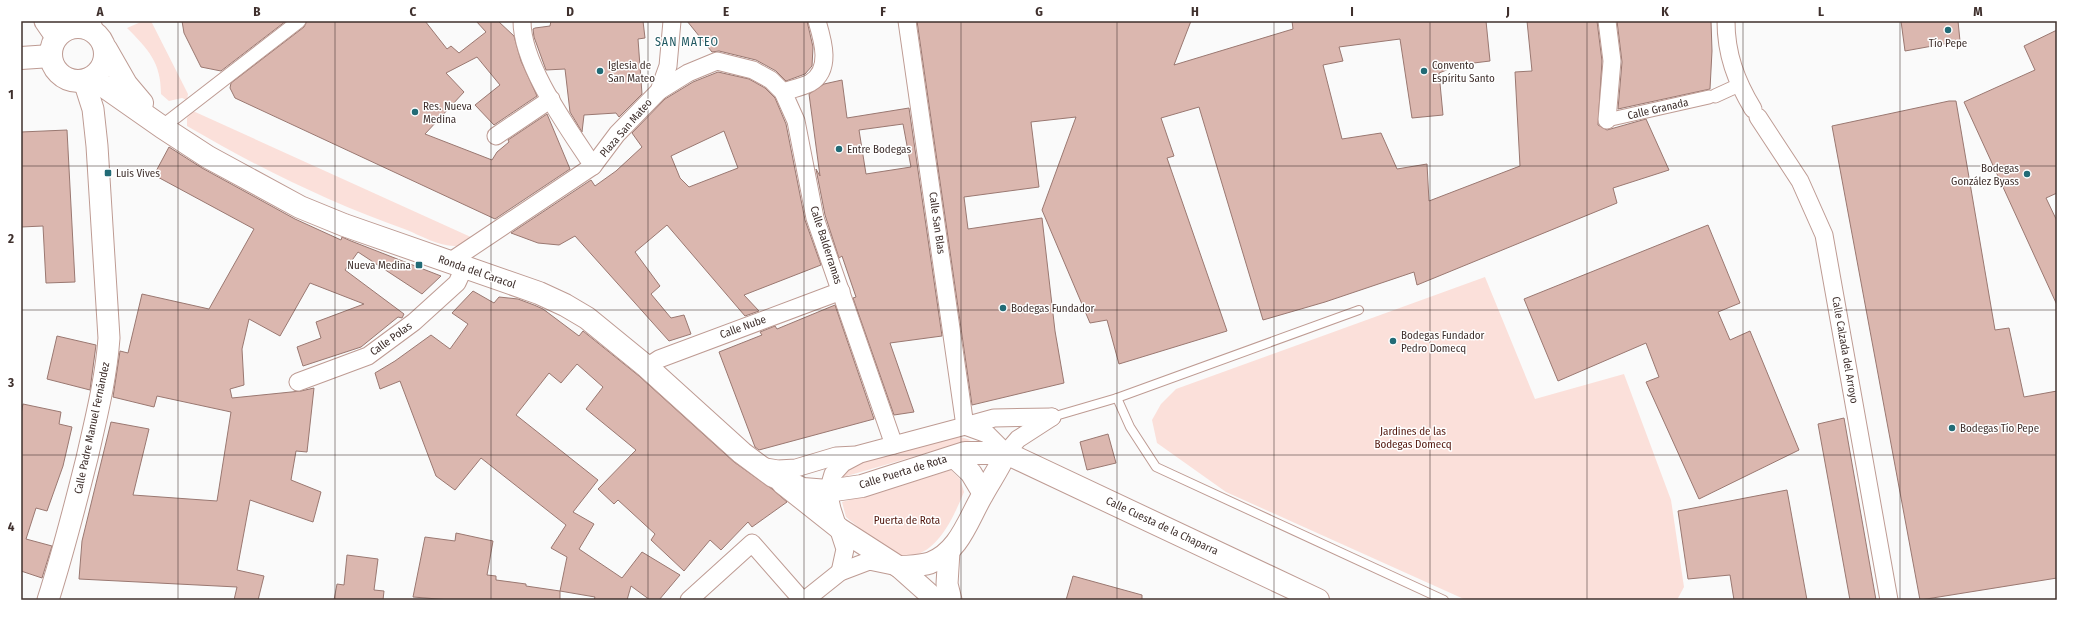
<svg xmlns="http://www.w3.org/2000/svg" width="2078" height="621" font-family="'Fira Sans Condensed',sans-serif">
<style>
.green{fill:#fbe0da}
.building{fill:#dbb7af;stroke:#9a7871;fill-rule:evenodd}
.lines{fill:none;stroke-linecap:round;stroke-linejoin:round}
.service-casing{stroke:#be9b93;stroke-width:10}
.pedestrian-casing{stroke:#be9b93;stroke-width:15}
.minor-casing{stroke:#be9b93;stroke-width:19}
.tertiary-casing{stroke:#be9b93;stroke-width:23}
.secondary-casing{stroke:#be9b93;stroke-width:24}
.service{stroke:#fff;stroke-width:8}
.pedestrian{stroke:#fff;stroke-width:13}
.minor{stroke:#fff;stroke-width:17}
.tertiary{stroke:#fff;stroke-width:21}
.secondary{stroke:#fff;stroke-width:22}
.grid{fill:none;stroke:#3f302d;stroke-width:1;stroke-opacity:0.55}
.poi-dot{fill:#226b76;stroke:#fff;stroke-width:1.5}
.labels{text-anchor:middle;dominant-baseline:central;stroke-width:3;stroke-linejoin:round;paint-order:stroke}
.poi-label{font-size:11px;fill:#3f302d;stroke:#fff;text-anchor:start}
.street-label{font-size:11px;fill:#3f302d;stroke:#fff}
.park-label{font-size:11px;fill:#52170d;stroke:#fff}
.neighbourhood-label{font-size:12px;letter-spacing:1px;fill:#215962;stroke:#fff}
.neatline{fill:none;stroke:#3f302d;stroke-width:1.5}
.grid-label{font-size:13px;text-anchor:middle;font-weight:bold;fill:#3f302d}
</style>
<rect width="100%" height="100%" fill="#fafafa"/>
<g class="green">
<path d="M143,21H151L188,94L187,100L182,98L169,101L161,94C161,62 148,49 127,28Z"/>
<path d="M193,111L473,238C468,241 462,246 456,246C441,247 421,236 407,230C330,203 257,167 187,126V118Z"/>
<path d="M1485,277L1535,399L1624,374L1671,500L1684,587L1677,600H1466L1226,492L1157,443L1152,420L1161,404L1176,389Z"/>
<path d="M957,436L971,440L840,478L851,465Z"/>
<path d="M951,470L960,479L964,492C952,521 931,568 893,553C882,548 856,525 846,517L842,502Z"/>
</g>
<g class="building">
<path d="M182,21H286L221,71L201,67L184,33Z"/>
<path d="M307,21H425L447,49L451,46L459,53L486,32L476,21H498L514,36L521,61L537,96L494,125L475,105L500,85L477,57L446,73L464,92L425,134L492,160L497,152L509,142L508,140L547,114L570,169L495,219L235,98L230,88L231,83L304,27Z"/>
<path d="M551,21H643L645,38L638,39L642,94L619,117L616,113L584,115L582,132L570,112L565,69L546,70L534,37L533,29L535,28L550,26Z"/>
<path d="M687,21H807L813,47L812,66L805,74L786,81L776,71L756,60L719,51L712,52Z"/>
<path d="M917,21H1191L1174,65L1293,29L1292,21H1486L1490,61L1449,66V69L1439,73L1443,115L1412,118L1400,39L1339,47L1343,61L1323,65L1342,139L1381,133L1397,169L1427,164L1429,201L1520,166L1515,72L1532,71L1527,21H1597L1602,61L1598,125L1607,130L1646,119L1669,170L1613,188L1617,203L1417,285L1414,272L1325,302L1263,320L1199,107L1161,118L1174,156L1167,158L1227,331L1119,364L1107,320L1090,323L1042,210L1076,117L1031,122L1039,187L964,197L968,229L1042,218L1055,331L1064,383L972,405Z"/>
<path d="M1617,21H1711L1712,51L1710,89L1618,109L1622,62Z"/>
<path d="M1901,21H1958L1960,41L1905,51Z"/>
<path d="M2057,30V193L2046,198L2057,221V305L1964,102L2035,70L2024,46Z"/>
<path d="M718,72L749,79L765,88L775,98L786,124L805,220L821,265L744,295L759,311L745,316L667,225L635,252L660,286L651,294L671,318L684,315L691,334L669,341L575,236L559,245L538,243L511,233L591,180L595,186L616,171L642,147L632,133L665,99L693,82ZM724,131L738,168L689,187L680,178L671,156Z"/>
<path d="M842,80L847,118L909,108L942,336L890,343L914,412L894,415L853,298L856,297L842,256L839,258L825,215L816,169L820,176L809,94L824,84ZM903,124L911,167L866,174L859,130Z"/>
<path d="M1949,101H1956L1995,330L2009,328L2024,397L2057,391V578L1920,600L1832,126Z"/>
<path d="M67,130L75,282L46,283L43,226L21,227V132Z"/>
<path d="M169,147L202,168L295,219L341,240L342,237L351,241L441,276L422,294L358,252L345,270L404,314L402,318L398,317L361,347L303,366L297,347L321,338L316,322L364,304L310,283L280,336L249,319L242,349L244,385L230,389L232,398L301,391L314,388L307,452L296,451L291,480L321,492L313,522L250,500L237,570L264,576L258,600H234L237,587L79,579L82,541L111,422L149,429L133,495L217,501L231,412L157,396L154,407L113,397L120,351L128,353L142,294L209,309L254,229L154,175Z"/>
<path d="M1708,225L1740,303L1718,312L1730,340L1750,331L1799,450L1699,499L1646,382L1659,377L1646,343L1558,381L1524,299Z"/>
<path d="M473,291L494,303L499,297L518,299L534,305L543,309L579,336L583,331L639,376L734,462L772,489L787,502L752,527L748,522L721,550L710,540L684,571L651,540L655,534L618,500L614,504L598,489L636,450L586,409L603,387L577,364L561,383L549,373L516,415L598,480L573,512L594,524L579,549L622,578L642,552L680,575L659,600H650L631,586L627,600H594L595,597L560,591L567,557L551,548L566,525L481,458L455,490L436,476L400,381L380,389L375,373L395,361L431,335L450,349L468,324L452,313Z"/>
<path d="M835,305L874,419L759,450L755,447L719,352L762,335L760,332L775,326L777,329Z"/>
<path d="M57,336L96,345L90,390L47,379Z"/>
<path d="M23,404L61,412L59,424L72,427L63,466L47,511L36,508L26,539L52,546L42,578L21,571V414Z"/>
<path d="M1844,418L1876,600H1850L1818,424Z"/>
<path d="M1108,434L1116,463L1087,470L1080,442Z"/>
<path d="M1787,490L1807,600H1734L1730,575L1688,579L1678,511Z"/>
<path d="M456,533L493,541L487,575L496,576V580L526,584V586L560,591V600H450L413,597L425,537L455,541Z"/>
<path d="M347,555L378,559L374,590L384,591L383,600H334L337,584L344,585Z"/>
<path d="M1073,576L1142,595V600H1066Z"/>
</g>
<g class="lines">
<g class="service-casing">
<g id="service">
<path d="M1117,398L1130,427L1156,467L1444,600"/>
<path d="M1052,417L1117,398L1359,310"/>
</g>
</g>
<g class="pedestrian-casing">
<g id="pedestrian">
<path d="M1715,96L1739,85"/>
<path d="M1607,120L1709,97"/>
<path d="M162,127L299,21"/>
</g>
</g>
<g class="minor-casing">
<g id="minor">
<path d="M522,21C522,66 569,129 593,166"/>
<path d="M907,21L965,426L994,418L1052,417"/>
<path d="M1607,21L1612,61L1607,120"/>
<path d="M1726,21C1726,54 1736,81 1753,109"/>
<path d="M659,91L688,73L717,61L753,70L771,80L783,92L796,121L815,218L894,445"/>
<path d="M783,92C792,89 802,87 810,83C832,70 823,41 817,21"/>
<path d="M1758,117L1800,181L1824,235L1889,600"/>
<path d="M496,136L551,99"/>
<path d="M448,263L593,166L617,134L659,91L668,66L672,21"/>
<path d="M647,367L659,359L841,291"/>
<path d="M298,382L368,356L414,322L457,283L464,268"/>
<path d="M760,466L778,469L796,468L836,456L856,455"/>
<path d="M840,572L845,549L832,509L828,491L833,474L843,463L860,454L965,426L987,434L1006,453L1018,439L1052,417"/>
<path d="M689,600L752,543L802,600"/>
<path d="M805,600L840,572L869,561L893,566"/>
</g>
</g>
<g class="tertiary-casing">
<g id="tertiary">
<path d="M45,21L56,37"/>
<path d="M90,21L92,30"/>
<path d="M954,457L971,473L983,493"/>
<path d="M782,483L840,529L899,567L936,600"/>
<path d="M949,551L947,584L951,600"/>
<path d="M899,567C909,566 921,566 930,563C959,552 968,520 982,496C990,481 999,469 1006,453"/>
<path d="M48,600C63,553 75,506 87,458C96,418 106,379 109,338L97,146L93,109L84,81"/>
</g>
</g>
<g class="secondary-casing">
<g id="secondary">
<circle cx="78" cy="54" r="27"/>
<path d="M106,49L126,84L142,103"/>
<path d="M21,58L51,56"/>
<path d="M92,78L162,127L208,157L300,207L344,225L539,293L565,305L587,318L647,367L742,453L773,476L803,489L828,491L862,486L965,453H1006L1318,600"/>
</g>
</g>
<use href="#service" class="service"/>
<use href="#pedestrian" class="pedestrian"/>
<use href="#minor" class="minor"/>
<use href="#tertiary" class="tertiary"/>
<use href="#secondary" class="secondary"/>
</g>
<path class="grid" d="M178,21V600M335,21V600M491,21V600M648,21V600M804,21V600M961,21V600M1117,21V600M1274,21V600M1430,21V600M1587,21V600M1743,21V600M1900,21V600M21,166H2057M21,310H2057M21,455H2057"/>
<g class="poi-dot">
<circle cx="1948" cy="30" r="4"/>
<circle cx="600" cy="71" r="4"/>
<circle cx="1424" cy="71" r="4"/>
<circle cx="415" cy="112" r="4"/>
<circle cx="839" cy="149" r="4"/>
<rect x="104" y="169" width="8" height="8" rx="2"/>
<circle cx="2027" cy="174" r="4"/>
<rect x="415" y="261" width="8" height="8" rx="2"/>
<circle cx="1003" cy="308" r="4"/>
<circle cx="1393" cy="341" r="4"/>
<circle cx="1952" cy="428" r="4"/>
</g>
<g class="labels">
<g class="poi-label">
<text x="1948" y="43" text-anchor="middle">Tío Pepe</text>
<text x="608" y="65">Iglesia de<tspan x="608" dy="13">San Mateo</tspan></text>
<text x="1432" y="65">Convento<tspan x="1432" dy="13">Espíritu Santo</tspan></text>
<text x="423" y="106">Res. Nueva<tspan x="423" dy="13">Medina</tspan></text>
<text x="847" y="149">Entre Bodegas</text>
<text x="2019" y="168" text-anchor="end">Bodegas<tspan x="2019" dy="13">González Byass</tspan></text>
<text x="116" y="173">Luis Vives</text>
<text x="411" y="265" text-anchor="end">Nueva Medina</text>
<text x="1011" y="308">Bodegas Fundador</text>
<text x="1401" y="335">Bodegas Fundador<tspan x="1401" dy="13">Pedro Domecq</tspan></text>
<text x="1960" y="428">Bodegas Tío Pepe</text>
</g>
<g class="street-label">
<text transform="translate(1658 109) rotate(-13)">Calle Granada</text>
<text transform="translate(626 128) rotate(-49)">Plaza San Mateo</text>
<text transform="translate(937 223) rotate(82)">Calle San Blas</text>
<text transform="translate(826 245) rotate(72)">Calle Balderramas</text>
<text transform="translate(477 272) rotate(19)">Ronda del Caracol</text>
<text transform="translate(743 327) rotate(-20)">Calle Nube</text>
<text transform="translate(391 339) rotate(-36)">Calle Polas</text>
<text transform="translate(1845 350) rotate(80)">Calle Calzada del Arroyo</text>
<text transform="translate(92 428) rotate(-78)">Calle Padre Manuel Fernández</text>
<text transform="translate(903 472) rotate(-17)">Calle Puerta de Rota</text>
<text transform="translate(1162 526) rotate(25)">Calle Cuesta de la Chaparra</text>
</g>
<g class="park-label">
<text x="1413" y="431">Jardines de las<tspan x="1413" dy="13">Bodegas Domecq</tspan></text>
<text x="907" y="520">Puerta de Rota</text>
</g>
<g class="neighbourhood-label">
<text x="687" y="42">SAN MATEO</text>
</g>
</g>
<rect width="2078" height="621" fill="none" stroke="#ffffff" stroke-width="44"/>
<rect x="22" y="22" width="2034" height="577" class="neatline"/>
<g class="grid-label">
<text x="100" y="16">A</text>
<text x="257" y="16">B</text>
<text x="413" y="16">C</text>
<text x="570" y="16">D</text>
<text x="726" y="16">E</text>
<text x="883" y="16">F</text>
<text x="1039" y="16">G</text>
<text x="1195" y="16">H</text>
<text x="1352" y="16">I</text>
<text x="1508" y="16">J</text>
<text x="1665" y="16">K</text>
<text x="1821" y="16">L</text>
<text x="1978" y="16">M</text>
<text x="11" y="99">1</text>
<text x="11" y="243">2</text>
<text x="11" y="387">3</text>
<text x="11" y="531">4</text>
</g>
</svg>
